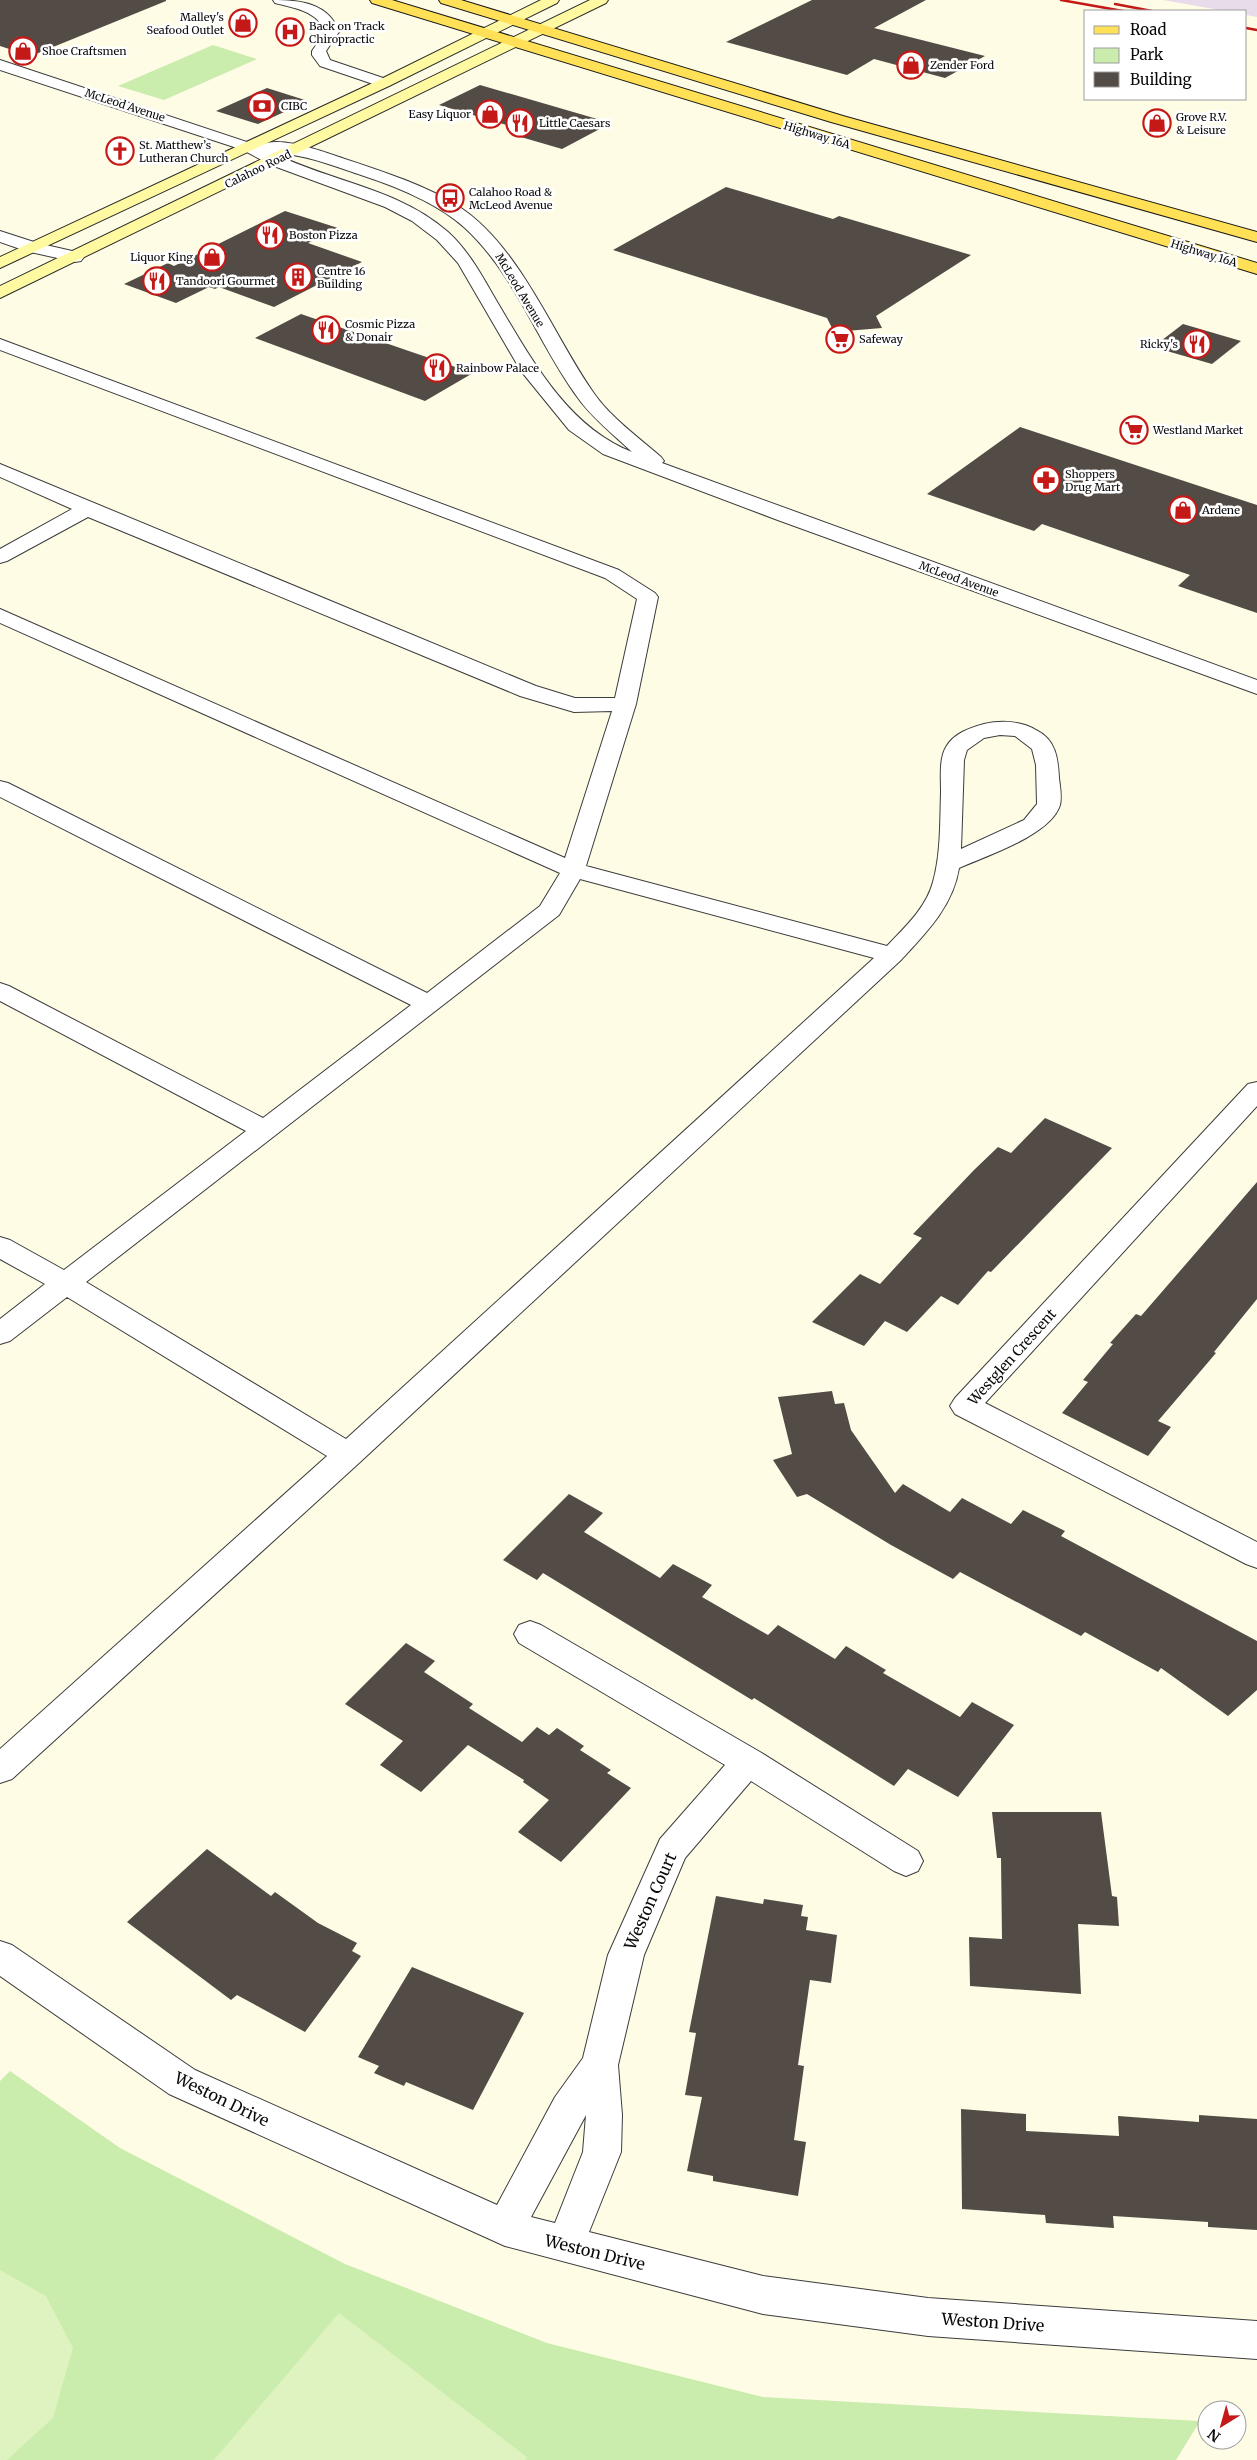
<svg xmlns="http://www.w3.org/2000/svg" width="1257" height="2460" font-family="Merriweather,serif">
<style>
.industrial{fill:#e9dcea}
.green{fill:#caecad}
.pitch{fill:#def3bf}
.building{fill:#534b45}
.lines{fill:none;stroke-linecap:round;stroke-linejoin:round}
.minor-casing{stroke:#3c3c3c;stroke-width:2}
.tertiary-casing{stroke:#3c3c3c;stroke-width:2}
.secondary-casing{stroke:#2b2b2b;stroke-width:2}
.primary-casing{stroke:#1a1a1a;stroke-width:2}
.minor{fill:#fff;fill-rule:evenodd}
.tertiary{fill:#fff;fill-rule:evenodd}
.secondary{fill:#fffaa1;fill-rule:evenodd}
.primary{fill:#ffe056;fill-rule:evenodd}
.rail{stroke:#c41917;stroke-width:2.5}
.labels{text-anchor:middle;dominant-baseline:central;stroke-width:5;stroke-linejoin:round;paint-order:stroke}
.far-poi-label{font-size:11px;fill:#090909;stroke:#fff;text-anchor:start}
.far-street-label{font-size:11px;fill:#090909;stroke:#fff}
.street-label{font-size:14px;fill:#090909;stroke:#fff}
.near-street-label{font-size:16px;fill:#090909;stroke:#fff}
</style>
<rect width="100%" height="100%" fill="#fffce6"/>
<path class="industrial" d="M1163,0H1257V17L1246,15V11H1225Z"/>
<g class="green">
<path d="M213,45L257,59L164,100L118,86Z"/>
<path d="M10,2071L120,2148L345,2264L547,2343L763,2397L1200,2421L1176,2460H0V2081Z"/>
</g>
<g class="pitch">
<path d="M0,2270L46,2296L73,2348L53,2418L7,2460H0Z"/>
<path d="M339,2313L527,2457L525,2460H214Z"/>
</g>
<g class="building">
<path d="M0,0H166V1L31,56L0,46Z"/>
<path d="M812,0H926L874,28L985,56L945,78L874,59L847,75L726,42Z"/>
<path d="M480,85L611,123L562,149L514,135L524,130L439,105Z"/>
<path d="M267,88L308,101L258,124L216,111Z"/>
<path d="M726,187L833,219L839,216L971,255L876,316L882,328L834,332L827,318L613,250Z"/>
<path d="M285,211L338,228L308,243L362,262L274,307L219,287L215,289L209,287L176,303L124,284L168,263L174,266Z"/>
<path d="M301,314L473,373L425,401L255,338Z"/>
<path d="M1183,324L1241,341L1212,364L1153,347Z"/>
<path d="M1020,427L1257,505V613L1178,586L1190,575L1042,524L1034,531L927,494Z"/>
<path d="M1045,1118L1112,1148L991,1272L988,1271L958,1305L941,1296L907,1332L885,1321L864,1346L812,1322L860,1274L880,1284L922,1238L913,1234L974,1170L998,1147L1011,1153Z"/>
<path d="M1257,1182V1299L1214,1352L1216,1353L1158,1421L1171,1427L1148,1456L1062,1413L1088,1382L1083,1380L1113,1344L1110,1343L1136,1314L1141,1316Z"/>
<path d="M832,1391L835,1404L844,1403L851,1430L895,1493L903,1484L950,1512L962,1498L1011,1524L1023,1510L1065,1531L1061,1536L1257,1641V1690L1228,1716L1161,1668L1158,1672L1085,1632L1081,1636L960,1572L953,1579L891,1545L807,1494L797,1497L773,1460L792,1454L778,1397Z"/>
<path d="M569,1494L603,1513L584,1532L660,1578L673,1564L712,1585L702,1597L768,1635L778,1625L835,1659L846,1646L886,1670L883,1673L960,1717L972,1702L1014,1725L958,1797L908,1769L894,1786L754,1698L752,1700L543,1573L537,1580L503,1560Z"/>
<path d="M406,1643L435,1661L424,1672L473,1704L469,1708L522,1742L537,1727L549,1735L557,1728L584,1746L580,1750L611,1770L607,1773L631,1788L561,1862L518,1832L549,1800L523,1782L524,1780L468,1745L421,1792L380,1765L403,1741L345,1704Z"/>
<path d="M992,1812H1101L1112,1896L1117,1897L1119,1926L1078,1924L1081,1994L970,1986L969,1937L1002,1939L1001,1858H997Z"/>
<path d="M207,1849L271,1896L275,1892L318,1923L357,1943L352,1951L361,1956L305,2032L237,1995L231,2000L127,1922Z"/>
<path d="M716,1896L763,1904L764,1899L803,1905L801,1916L808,1917L806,1930L837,1935L831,1983L810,1980L798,2065L804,2066L794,2140L806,2142L798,2196L713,2181V2176L687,2171L702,2097L685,2095L696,2033L689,2032Z"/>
<path d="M412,1967L524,2013L473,2110L406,2082L404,2086L374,2073L379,2066L358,2057Z"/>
<path d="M961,2109L1026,2114V2131L1119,2136L1118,2116L1199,2122V2115L1257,2119V2230L1208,2227V2222L1113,2216L1114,2228L1046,2223L1045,2215L962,2209Z"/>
</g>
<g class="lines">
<g class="minor-casing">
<g id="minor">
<path d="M273,0C300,0 329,3 339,32L326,51L330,60L389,80L392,83L389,86H379L320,66L312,55V51L325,32C318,11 294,8 275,3Z"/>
<path d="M0,231L37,243L81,253L84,257L81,261L75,262L26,251L0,242Z"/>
<path d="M0,339L619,570L655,593L658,597L636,704L586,866L887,946C905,927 926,908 933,882C941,854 940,821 941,792C941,777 939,759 946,747C954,733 970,728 984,724C1001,720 1021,721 1036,730C1056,740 1058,758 1059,778C1060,787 1062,796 1060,805C1051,835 986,856 959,868C953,906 926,933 901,960L359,1463L12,1779L0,1783V1749L327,1456L67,1297L10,1341L0,1344V1319L45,1284L0,1259V1237L10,1240L64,1270L246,1131L0,1001V983L9,986L263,1118L411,1005L0,797V781L8,783L427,993L540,906L560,873L0,623V609L565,858L612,711L574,712L520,696L88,517L7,561L0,563V549L72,509L0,477V464L536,686L575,698H615L637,599L605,578L0,350ZM1000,735L1015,736L1032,749L1036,765L1037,804L1024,820L961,849L964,760L967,750L984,738ZM580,879L874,958L346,1439L86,1282L559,915Z"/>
<path d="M1257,1082V1106L985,1403L1257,1542V1568L1246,1564L955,1414L950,1406L955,1398L1248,1084Z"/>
<path d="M530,1621L541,1625L760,1752L918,1851L923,1861L918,1871L906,1876L894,1871L751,1781L685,1858L644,1955L618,2065L622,2115L621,2152L589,2232L763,2276L928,2298L1257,2321V2359L928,2336L763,2314L505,2246L169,2094L0,1976V1941L12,1945L195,2070L497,2205L555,2097L583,2058L608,1955L660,1839L725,1765L519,1643L514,1634L519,1625ZM586,2115L583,2152L555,2223L531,2217Z"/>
</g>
</g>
<g class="tertiary-casing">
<path id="tertiary" d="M0,60L259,146C277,135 318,150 336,156C375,169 424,184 458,206C519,245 552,333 593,392C610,417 638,437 661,457L664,461L662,463L1257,680V694L775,519L603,454L569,430L521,371L458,263L437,240L412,221L385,207L271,165L243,150L0,70ZM273,153C305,154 331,165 361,175C395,186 439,204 465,228C516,275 538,344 578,398C593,419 614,435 632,452C567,427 530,357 496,300C482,276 469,251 448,232C398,188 331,182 273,153Z"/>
</g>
<g class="secondary-casing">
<g id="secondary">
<path d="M541,0H559L557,3L389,86L0,268V257L379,80Z"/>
<path d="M590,0H608L606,3L0,298V286Z"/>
</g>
</g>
<g class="primary-casing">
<g id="primary">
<path d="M370,0H392L1257,263V274L372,3Z"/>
<path d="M439,0H461L843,116L1257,232V242L831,122L441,3Z"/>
</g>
</g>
<use href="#minor" class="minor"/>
<use href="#tertiary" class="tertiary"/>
<use href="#secondary" class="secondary"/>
<use href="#primary" class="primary"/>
<g class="rail">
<path d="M1061,0L1123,11"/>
<path d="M1115,4L1152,11"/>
<path d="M1246,28L1257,30"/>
</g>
</g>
<defs>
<g id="shop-ring" transform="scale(1.4375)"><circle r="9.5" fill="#fff" stroke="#c41917" stroke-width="1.5"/><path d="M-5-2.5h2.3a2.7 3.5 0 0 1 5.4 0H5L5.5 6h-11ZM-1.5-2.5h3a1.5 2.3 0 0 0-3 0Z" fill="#c41917"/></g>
<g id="hospital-ring" transform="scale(1.4375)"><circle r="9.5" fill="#fff" stroke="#c41917" stroke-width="1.5"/><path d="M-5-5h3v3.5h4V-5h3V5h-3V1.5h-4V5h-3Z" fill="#c41917"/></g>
<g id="bank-ring" transform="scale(1.4375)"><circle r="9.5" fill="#fff" stroke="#c41917" stroke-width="1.5"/><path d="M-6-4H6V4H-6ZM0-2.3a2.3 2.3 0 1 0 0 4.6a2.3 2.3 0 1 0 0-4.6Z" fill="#c41917"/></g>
<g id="restaurant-ring" transform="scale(1.4375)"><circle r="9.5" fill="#fff" stroke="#c41917" stroke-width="1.5"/><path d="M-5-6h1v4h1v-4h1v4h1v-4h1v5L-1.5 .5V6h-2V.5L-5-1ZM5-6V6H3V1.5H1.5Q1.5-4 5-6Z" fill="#c41917"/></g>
<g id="church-ring" transform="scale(1.4375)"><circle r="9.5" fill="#fff" stroke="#c41917" stroke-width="1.5"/><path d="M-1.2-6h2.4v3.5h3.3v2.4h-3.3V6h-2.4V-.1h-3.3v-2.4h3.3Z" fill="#c41917"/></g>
<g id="bus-ring" transform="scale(1.4375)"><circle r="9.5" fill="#fff" stroke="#c41917" stroke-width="1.5"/><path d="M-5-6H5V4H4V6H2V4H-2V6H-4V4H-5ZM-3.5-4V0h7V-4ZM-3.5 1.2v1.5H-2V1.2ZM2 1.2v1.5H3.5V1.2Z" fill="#c41917"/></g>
<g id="building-ring" transform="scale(1.4375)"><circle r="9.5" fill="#fff" stroke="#c41917" stroke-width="1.5"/><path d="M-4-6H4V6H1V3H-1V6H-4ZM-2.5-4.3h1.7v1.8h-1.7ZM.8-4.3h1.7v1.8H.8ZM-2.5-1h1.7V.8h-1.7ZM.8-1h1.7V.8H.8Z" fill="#c41917"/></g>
<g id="supermarket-ring" transform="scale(1.4375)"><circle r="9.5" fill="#fff" stroke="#c41917" stroke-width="1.5"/><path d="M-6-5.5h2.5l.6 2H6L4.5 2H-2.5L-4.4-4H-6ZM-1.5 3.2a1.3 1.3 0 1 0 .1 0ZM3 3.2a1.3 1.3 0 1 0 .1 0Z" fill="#c41917"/></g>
<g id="pharmacy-ring" transform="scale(1.4375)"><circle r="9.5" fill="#fff" stroke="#c41917" stroke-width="1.5"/><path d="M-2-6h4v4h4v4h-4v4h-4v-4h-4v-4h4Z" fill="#c41917"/></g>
</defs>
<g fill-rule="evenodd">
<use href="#shop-ring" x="243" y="23"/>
<use href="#hospital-ring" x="290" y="32"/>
<use href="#shop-ring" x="23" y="51"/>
<use href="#shop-ring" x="911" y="65"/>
<use href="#bank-ring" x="262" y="106"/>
<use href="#shop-ring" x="490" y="114"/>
<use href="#restaurant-ring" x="520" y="123"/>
<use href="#shop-ring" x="1157" y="123"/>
<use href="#church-ring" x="120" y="151"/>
<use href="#bus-ring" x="450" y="198"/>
<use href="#restaurant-ring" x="270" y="235"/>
<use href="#shop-ring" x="212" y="257"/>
<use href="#building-ring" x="298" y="277"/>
<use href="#restaurant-ring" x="157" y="281"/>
<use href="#restaurant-ring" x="326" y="330"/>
<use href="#supermarket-ring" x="840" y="339"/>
<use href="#restaurant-ring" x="1197" y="344"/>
<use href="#restaurant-ring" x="437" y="368"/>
<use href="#supermarket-ring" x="1134" y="430"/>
<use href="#pharmacy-ring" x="1046" y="480"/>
<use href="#shop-ring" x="1183" y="510"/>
</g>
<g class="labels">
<g class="far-poi-label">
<text x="224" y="17" text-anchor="end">Malley's<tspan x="224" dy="13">Seafood Outlet</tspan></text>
<text x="309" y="26">Back on Track<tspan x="309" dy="13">Chiropractic</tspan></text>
<text x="42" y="51">Shoe Craftsmen</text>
<text x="930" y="65">Zender Ford</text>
<text x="281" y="106">CIBC</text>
<text x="471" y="114" text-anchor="end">Easy Liquor</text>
<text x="1176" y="117">Grove R.V.<tspan x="1176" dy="13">&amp; Leisure</tspan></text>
<text x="539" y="123">Little Caesars</text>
<text x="139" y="145">St. Matthew’s<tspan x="139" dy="13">Lutheran Church</tspan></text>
<text x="469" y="192">Calahoo Road &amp;<tspan x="469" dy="13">McLeod Avenue</tspan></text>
<text x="289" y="235">Boston Pizza</text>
<text x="193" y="257" text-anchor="end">Liquor King</text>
<text x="317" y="271">Centre 16<tspan x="317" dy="13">Building</tspan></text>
<text x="176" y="281">Tandoori Gourmet</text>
<text x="345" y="324">Cosmic Pizza<tspan x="345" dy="13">&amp; Donair</tspan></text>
<text x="859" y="339">Safeway</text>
<text x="1178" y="344" text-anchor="end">Ricky's</text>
<text x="456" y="368">Rainbow Palace</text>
<text x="1153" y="430">Westland Market</text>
<text x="1065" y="474">Shoppers<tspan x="1065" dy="13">Drug Mart</tspan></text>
<text x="1202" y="510">Ardene</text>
</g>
<g class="far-street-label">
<text transform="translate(125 105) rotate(18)">McLeod Avenue</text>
<text transform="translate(817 135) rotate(17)">Highway 16A</text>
<text transform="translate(258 169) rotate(-26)">Calahoo Road</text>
<text transform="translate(1204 253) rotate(17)">Highway 16A</text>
<text transform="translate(520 290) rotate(59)">McLeod Avenue</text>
<text transform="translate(959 579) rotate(20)">McLeod Avenue</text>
</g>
<g class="street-label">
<text transform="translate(1012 1357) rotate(-48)">Westglen Crescent</text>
</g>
<g class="near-street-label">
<text transform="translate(650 1901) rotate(-66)">Weston Court</text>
<text transform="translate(222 2099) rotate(26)">Weston Drive</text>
<text transform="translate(595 2252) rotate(14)">Weston Drive</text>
<text transform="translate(993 2322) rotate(4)">Weston Drive</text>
</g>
</g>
<rect x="1084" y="10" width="162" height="90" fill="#ffffff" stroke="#9d9d9d"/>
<rect x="1094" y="26" width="25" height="8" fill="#ffe056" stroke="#9d9d9d"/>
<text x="1130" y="35" font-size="15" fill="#090909">Road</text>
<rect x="1094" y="48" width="25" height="15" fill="#caecad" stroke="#9d9d9d"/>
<text x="1130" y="60" font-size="15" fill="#090909">Park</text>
<rect x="1094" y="72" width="25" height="15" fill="#534b45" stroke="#9d9d9d"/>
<text x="1130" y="85" font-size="15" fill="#090909">Building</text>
<g transform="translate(1222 2425) rotate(217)"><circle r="24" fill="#ffffff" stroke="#9d9d9d"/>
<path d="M0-4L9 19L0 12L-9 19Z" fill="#c41917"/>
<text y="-8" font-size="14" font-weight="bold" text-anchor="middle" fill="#090909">N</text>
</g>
</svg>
